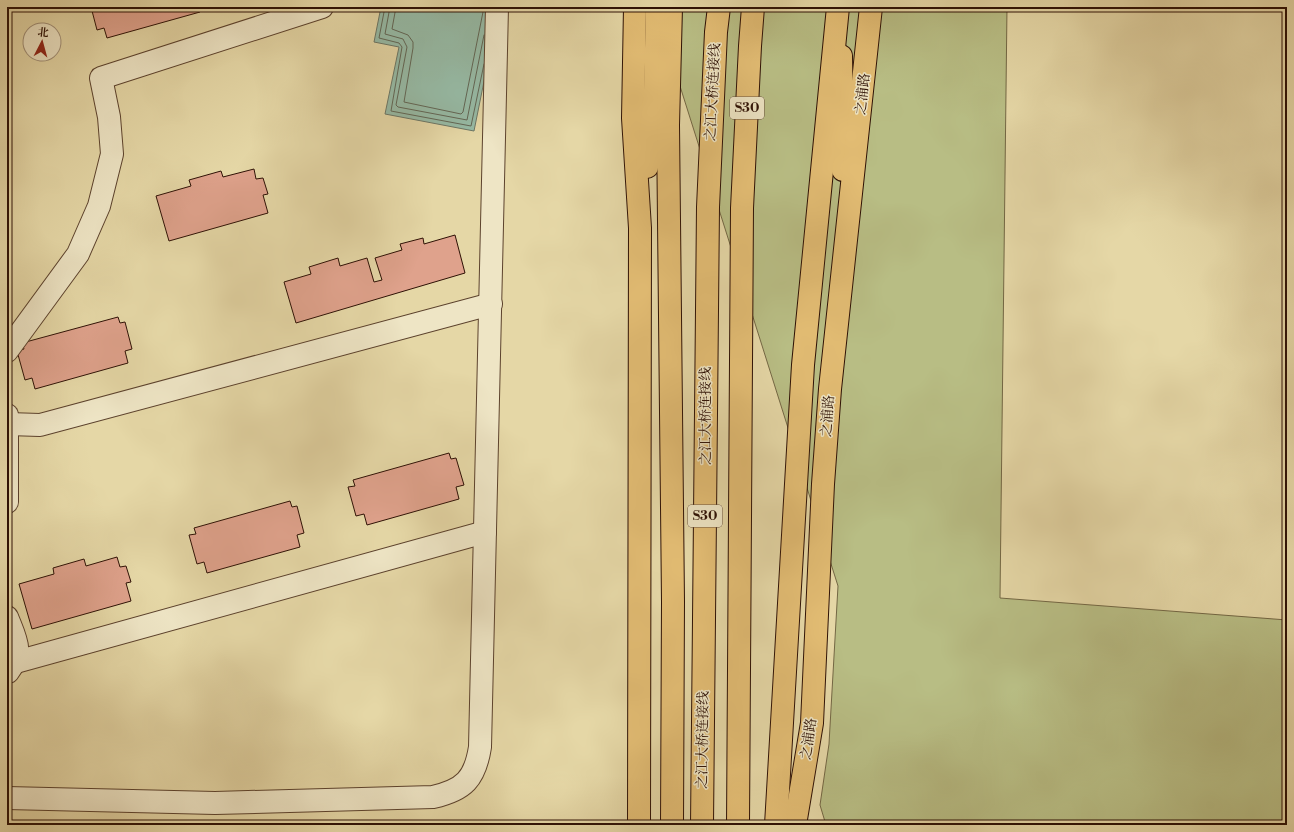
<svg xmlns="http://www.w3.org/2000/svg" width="1294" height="832" font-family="'Libre Bodoni','Noto Serif SC',serif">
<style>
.green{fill:#b8bd84;stroke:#736744}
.water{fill:#96baa5;stroke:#6c7665}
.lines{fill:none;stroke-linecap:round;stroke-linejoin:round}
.shore{stroke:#626655;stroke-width:1}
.building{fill:#dfa28c;stroke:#2e1105}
.street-casing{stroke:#5c422d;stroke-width:24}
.primary-casing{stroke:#2e1105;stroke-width:24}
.highway-casing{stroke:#2e1105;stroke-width:24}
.street{stroke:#eee5c5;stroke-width:22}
.primary{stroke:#e2bc73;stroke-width:22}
.highway{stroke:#e2bc73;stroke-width:22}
.labels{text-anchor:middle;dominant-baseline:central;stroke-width:3;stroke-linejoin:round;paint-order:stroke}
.shield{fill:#eee5c5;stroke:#68513f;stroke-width:1}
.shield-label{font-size:13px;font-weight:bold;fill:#2e1105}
.street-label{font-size:14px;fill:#2e1105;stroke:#eee5c5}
</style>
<rect width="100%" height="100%" fill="#e5d7a6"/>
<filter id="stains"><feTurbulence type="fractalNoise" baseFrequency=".005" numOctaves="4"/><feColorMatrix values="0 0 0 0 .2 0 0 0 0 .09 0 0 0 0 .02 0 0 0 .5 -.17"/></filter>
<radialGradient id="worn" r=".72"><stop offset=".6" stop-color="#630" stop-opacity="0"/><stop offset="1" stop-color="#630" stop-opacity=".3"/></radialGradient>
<path class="green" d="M655,7H1007L1000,598L1287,620V825H826L820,805L829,744L838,586Z"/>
<path class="water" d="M381,7H499L474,131L385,114L399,47L374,42Z"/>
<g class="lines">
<g class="shore">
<path d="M385,7L379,38L399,43L402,47L391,111L471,126L484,64"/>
<path d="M390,7L385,34L403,39L407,47L396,105L398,107L467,120L484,35"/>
<path d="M396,7L392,29L408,35L413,42V48L404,102L461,114L463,112L484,7"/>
</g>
</g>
<g class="building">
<path d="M91,7H199L200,12L107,38L104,28L97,30Z"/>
<path d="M254,169L256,179L263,178L268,194L263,195L268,213L169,241L156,196L191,186L189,180L221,171L223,177Z"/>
<path d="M455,235L465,273L296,323L284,282L311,274L309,267L338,258L340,266L367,258L374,282L382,280L375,258L402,250L400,244L423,238L424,244Z"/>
<path d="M118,317L120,323L125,322L132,349L125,351L128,363L35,389L32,378L25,380L17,351L24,349L22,343Z"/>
<path d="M449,453L451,459L456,458L464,485L456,487L459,499L367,525L364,514L356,516L348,487L355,486L353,480Z"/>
<path d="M290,501L292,507L297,506L304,533L297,535L300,547L207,573L204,562L197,564L189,535L196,534L194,528Z"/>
<path d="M117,557L120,567L126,566L131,582L126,583L131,601L32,629L19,584L54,574L53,568L84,559L86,566Z"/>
</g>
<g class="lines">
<g class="street-casing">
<g id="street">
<path d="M7,351L78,254L99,206L112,154L109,117L101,78L322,7"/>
<path d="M7,415V502"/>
<path d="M8,424L40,425L491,304"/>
<path d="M7,617C16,640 24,651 8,672"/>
<path d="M16,662L485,532"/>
<path d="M7,798L215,803L433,797C464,790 475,779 480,747L497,7"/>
</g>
</g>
<g class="primary-casing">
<g id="primary">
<path d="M635,7L633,118L640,228L639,825"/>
<path d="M841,56L843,170"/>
<path d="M647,167L655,90L657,7"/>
<path d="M795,825L812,723L823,484L830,389L871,7"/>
</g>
</g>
<g class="highway-casing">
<g id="highway">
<path d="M671,7L668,125L673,602L672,825"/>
<path d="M702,825L708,207L716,32L719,7"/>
<path d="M738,825L742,208L750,46L753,7"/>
<path d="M776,825L803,365L838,7"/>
</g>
</g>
<use href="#street" class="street"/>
<use href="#primary" class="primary"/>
<use href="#highway" class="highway"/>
</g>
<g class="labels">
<g class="shield">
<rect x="730" y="97" width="34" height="22" rx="3"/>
<rect x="688" y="505" width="34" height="22" rx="3"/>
</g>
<g class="shield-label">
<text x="747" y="108">S30</text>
<text x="705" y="516">S30</text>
</g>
<g class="street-label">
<text transform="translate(713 92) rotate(-87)">之江大桥连接线</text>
<text transform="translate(863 94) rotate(-84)">之浦路</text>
<text transform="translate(706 416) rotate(-90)">之江大桥连接线</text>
<text transform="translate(828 416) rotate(-86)">之浦路</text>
<text transform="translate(809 739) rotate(-82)">之浦路</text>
<text transform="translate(703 740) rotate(-89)">之江大桥连接线</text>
</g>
</g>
<rect width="1294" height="832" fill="none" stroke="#e5d7a6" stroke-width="24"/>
<rect x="8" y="8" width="1278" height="816" fill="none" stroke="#2e1105" stroke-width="2"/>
<rect x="12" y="12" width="1270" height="808" fill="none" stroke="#2e1105"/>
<g transform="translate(42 42) rotate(6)"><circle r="19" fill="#eee5c5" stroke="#a19078"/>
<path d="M0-3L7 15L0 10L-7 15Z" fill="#8f2418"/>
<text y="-6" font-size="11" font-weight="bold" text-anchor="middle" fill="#2e1105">北</text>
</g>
<rect width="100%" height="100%" filter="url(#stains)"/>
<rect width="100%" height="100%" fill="url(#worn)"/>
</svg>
